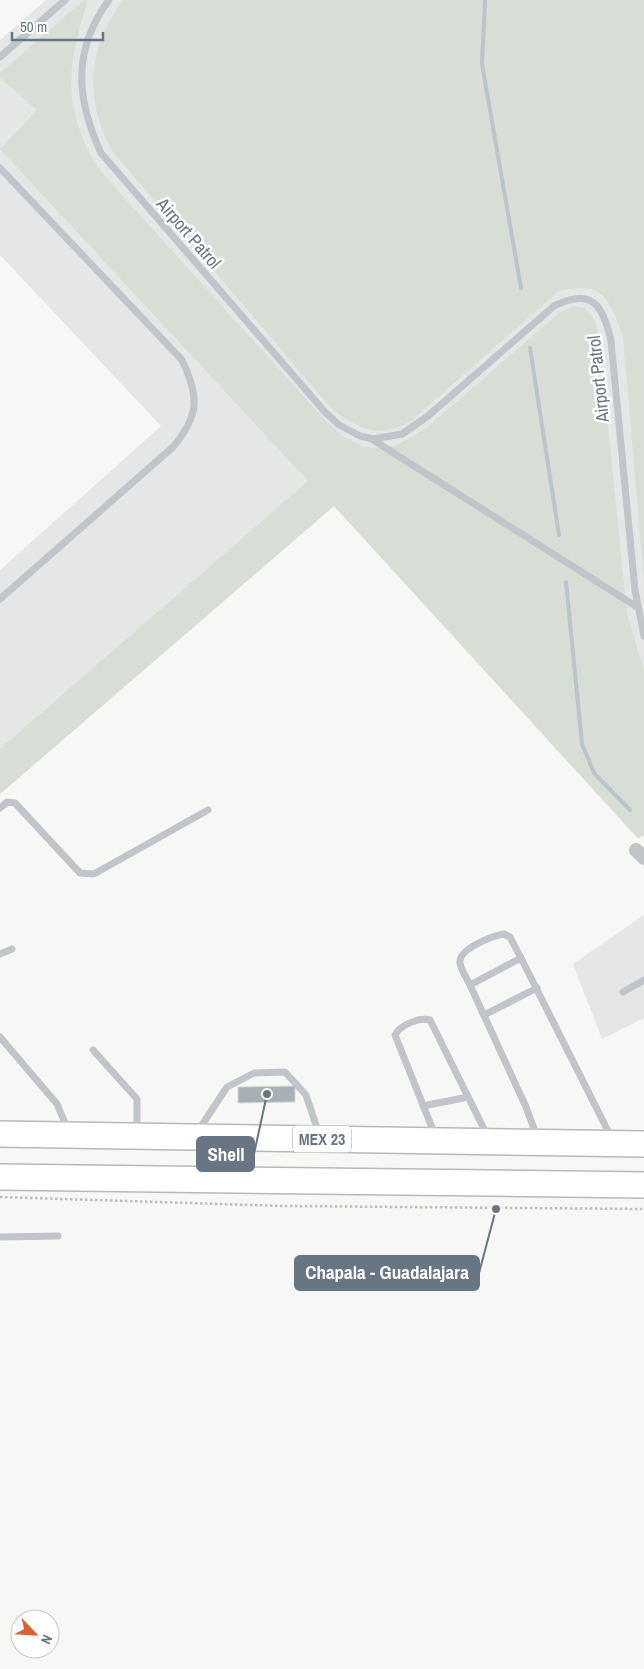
<svg xmlns="http://www.w3.org/2000/svg" width="644" height="1669" font-family="'Archivo Narrow',sans-serif">
<style>
.built{fill:#e5e6e6}
.green{fill:#d8ded6}
.lines{fill:none;stroke-linecap:round;stroke-linejoin:round}
.stream{stroke:#bbc4ca;stroke-width:4}
.building{fill:#a8afb5;stroke:#d9d9d7}
.highway-casing{stroke:#b6b9bc;stroke-width:28}
.path{stroke:#bbbdc0;stroke-width:2.5;stroke-dasharray:2.5 2.5;stroke-linecap:butt}
.lane{stroke:#c1c4c8;stroke-width:7}
.street{stroke:#c1c4c8;stroke-width:14}
.highway{stroke:#fff;stroke-width:25}
.labels{text-anchor:middle;dominant-baseline:central;stroke-width:5;stroke-linejoin:round;paint-order:stroke}
.shield{fill:#fff;stroke:#959fa9;stroke-width:1}
.shield-label{font-size:16px;font-weight:bold;fill:#687684}
.street-label{font-size:18px;fill:#687684;stroke:#fff}
.leader{fill:none;stroke:#687684;stroke-width:2}
.callout-dot{fill:#687684;stroke:#fff;stroke-width:2}
.callout{fill:#687684;stroke:#687684;stroke-width:2}
.callout-label{font-size:19px;text-anchor:middle;font-weight:bold;fill:#fff}
</style>
<rect width="100%" height="100%" fill="#f7f7f5"/>
<g class="built">
<path d="M46,0H644V835L638,839L334,506L0,794V570L161,426L0,255V40Z"/>
<path d="M644,915V1018L602,1039L573,964Z"/>
</g>
<g class="green">
<path d="M84,0H88C69,60 61,97 91,156C98,169 110,181 119,192L327,422L344,437L364,447L382,448L397,445L425,429L559,313L574,306L585,308L595,321L600,345L627,614L644,671V835L638,838L334,506L0,794V749L308,481L0,149L37,110L0,78V73Z"/>
<path d="M123,0H644V581L623,336C609,299 604,280 559,291L411,421C379,440 357,429 330,407L113,152C83,100 88,48 123,0Z"/>
</g>
<g class="lines">
<g class="stream">
<path d="M485,0L482,64L521,288"/>
<path d="M530,348L559,535"/>
<path d="M566,582L582,744L594,773L630,810"/>
</g>
</g>
<path class="building" d="M295,1086V1102L238,1103V1087Z"/>
<g class="lines">
<g class="highway-casing">
<g id="highway">
<path d="M0,1134L644,1144"/>
<path d="M0,1177L644,1185"/>
</g>
</g>
<path class="path" d="M0,1197L283,1206L644,1209"/>
<g class="lane">
<path d="M109,0C72,50 76,99 101,153L325,412L339,425L360,436L373,439L402,434L428,416L554,306C592,287 603,305 611,341L635,590L644,636"/>
<path d="M0,57L65,0"/>
<path d="M0,168L182,360C199,396 200,415 173,447L0,599"/>
<path d="M373,440L637,607"/>
<path d="M0,808L7,802L15,803L80,873L94,874L208,810"/>
<path d="M0,954L12,949"/>
<path d="M470,985C467,979 461,970 460,963C458,949 492,936 504,934L510,937L521,958"/>
<path d="M623,992L644,980"/>
<path d="M484,1015L537,988"/>
<path d="M0,1037L57,1104L68,1130"/>
<path d="M93,1050L137,1099V1131"/>
<path d="M423,1106L468,1097"/>
<path d="M198,1131L227,1087L254,1073L285,1072L306,1095L319,1134"/>
<path d="M435,1135L395,1035C400,1025 419,1017 430,1020L488,1137"/>
<path d="M537,1137L526,1107L470,985L521,958L612,1139"/>
<path d="M0,1237L58,1236"/>
</g>
<path class="street" d="M636,850L644,858"/>
<use href="#highway" class="highway"/>
</g>
<g class="labels">
<rect class="shield" x="293" y="1125.5" width="58" height="27" rx="4"/>
<g class="shield-label">
<text x="322" y="1139">MEX 23</text>
</g>
<g class="street-label">
<text transform="translate(189 233) rotate(49)">Airport Patrol</text>
<text transform="translate(598 379) rotate(-96)">Airport Patrol</text>
</g>
</g>
<path class="leader" d="M267 1094L254 1154M496 1209L479 1273"/>
<g class="callout-dot">
<circle cx="267" cy="1094" r="5"/>
<circle cx="496" cy="1209" r="5"/>
</g>
<g class="callout">
<rect x="197" y="1137" width="57" height="34" rx="5"/>
<rect x="295" y="1256" width="184" height="34" rx="5"/>
</g>
<g class="callout-label">
<text x="226" y="1161">Shell</text>
<text x="387" y="1279">Chapala - Guadalajara</text>
</g>
<g transform="translate(35 1634) rotate(115)"><circle r="24" fill="#ffffff" stroke="#c3c8ce"/>
<path d="M0-4L9 19L0 12L-9 19Z" fill="#d96133"/>
<text y="-8" font-size="14" font-weight="bold" text-anchor="middle" fill="#687684">N</text>
</g>
<path d="M12 32v8h91v-8" fill="none" stroke="#687684" stroke-width="2.5"/>
<text x="20" y="32" font-size="15" fill="#687684" stroke="#ffffff" stroke-width="4" paint-order="stroke">50 m</text>
</svg>
